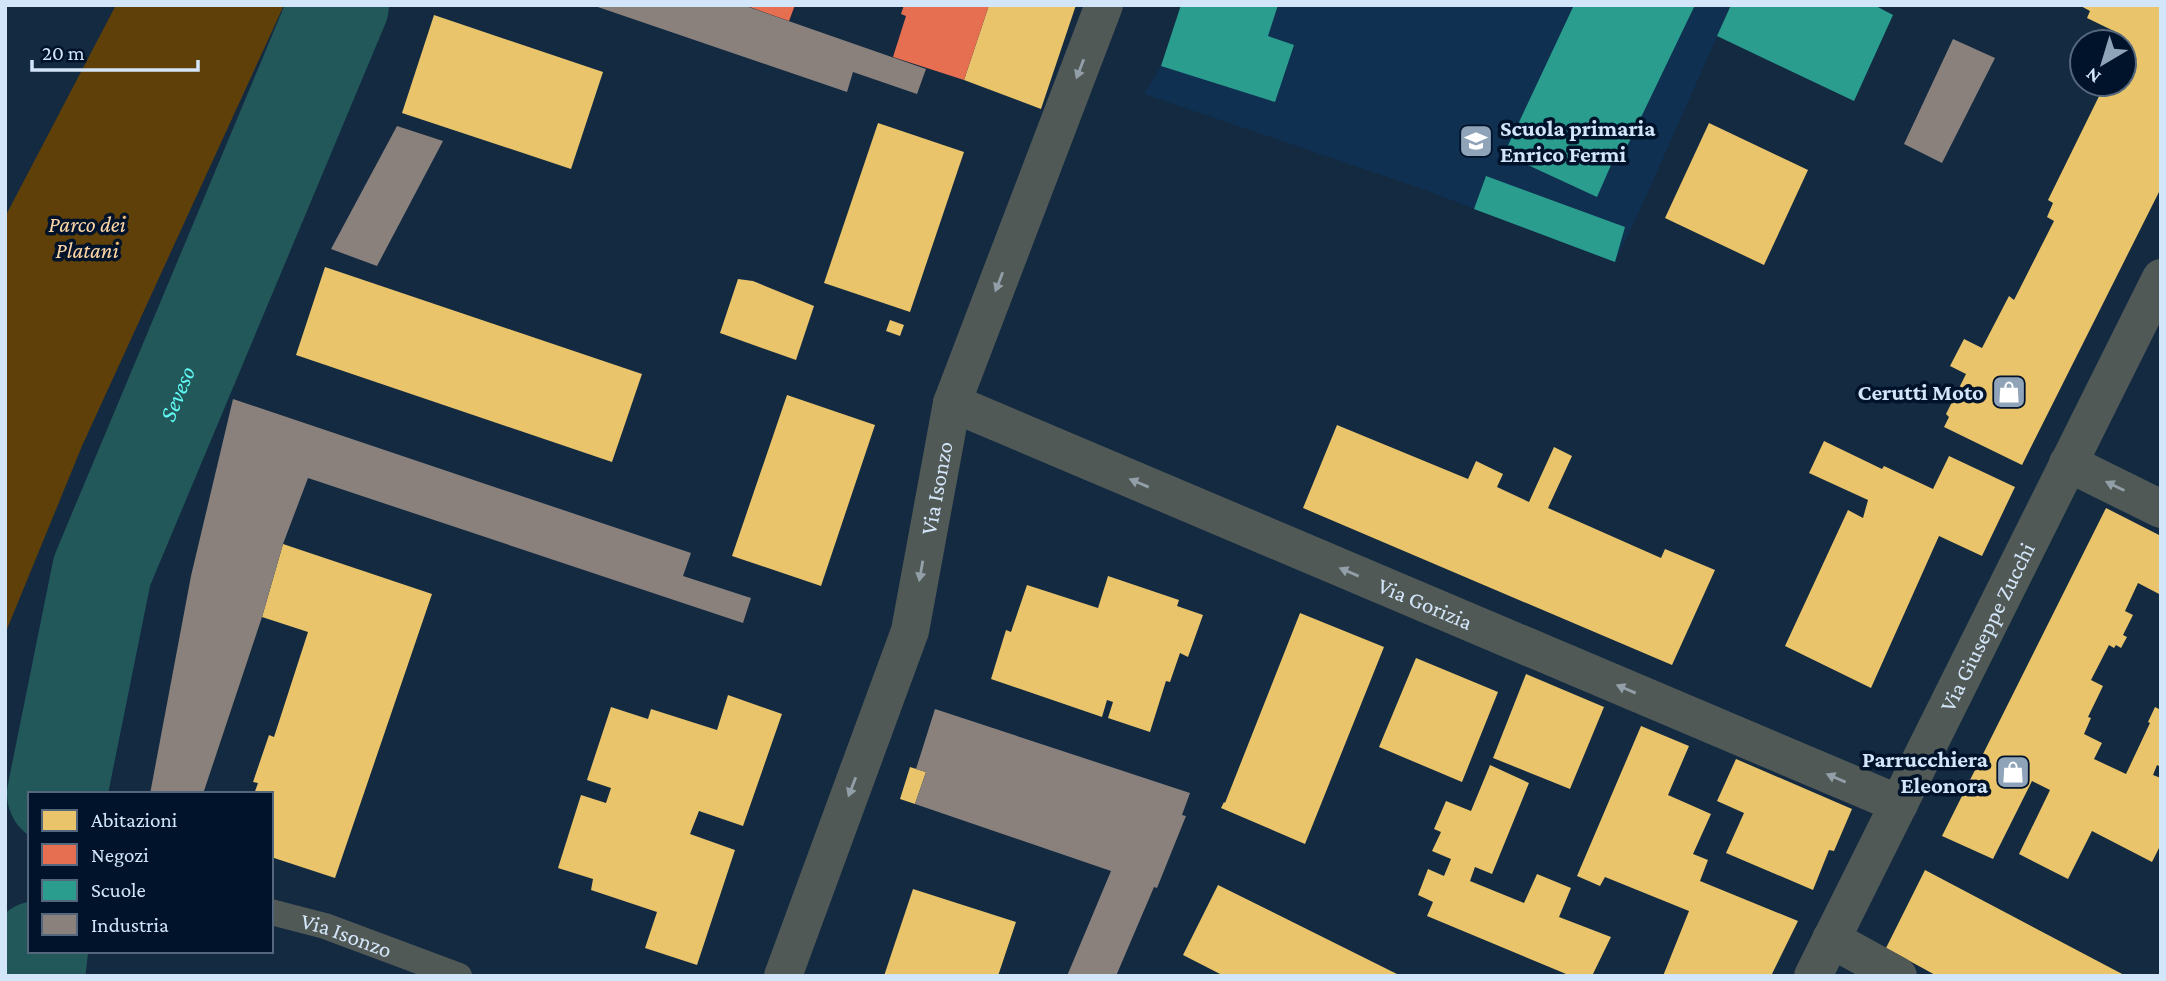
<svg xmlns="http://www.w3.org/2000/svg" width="2166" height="981" font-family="'Crimson Pro',serif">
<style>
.built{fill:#103051}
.green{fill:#604009}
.homes{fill:#e9c46a}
.shops{fill:#e76f51}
.schools{fill:#2a9d8f}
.industry{fill:#8a817c}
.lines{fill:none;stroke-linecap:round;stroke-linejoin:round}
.river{stroke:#225859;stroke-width:100}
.service{stroke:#515956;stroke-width:26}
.minor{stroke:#515956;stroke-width:38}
.tertiary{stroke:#515956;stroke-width:38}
.oneway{fill:#929fa8}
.labels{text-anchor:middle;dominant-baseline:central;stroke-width:7;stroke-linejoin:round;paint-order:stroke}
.poi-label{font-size:23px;font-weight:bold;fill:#d3e5f9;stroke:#00132a;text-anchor:end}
.park-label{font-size:23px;font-style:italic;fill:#fed5a5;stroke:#00132a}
.street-label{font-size:23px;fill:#d3e5f9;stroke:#00132a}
.water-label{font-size:24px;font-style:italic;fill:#62faf4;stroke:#00132a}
</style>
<rect width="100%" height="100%" fill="#132a41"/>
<path class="built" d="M1181,5H1731L1639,212L1615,262L1417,187L1144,94L1161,66Z"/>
<path class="green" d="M116,5H284L82,446L5,634V217Z"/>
<g class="homes">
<path d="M989,5H1076L1041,109L964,80Z"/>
<path d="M2079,5H2161V188L2022,465L1944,427L1949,417L1946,414L1966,374L1950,366L1964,339L1982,348L2009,296L2014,300L2054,221L2047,217L2053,203L2048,200L2105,84H2124L2125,44L2122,35L2087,18L2090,11Z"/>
<path d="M434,15L603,72L571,169L402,113Z"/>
<path d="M878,123L964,152L910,312L824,283Z"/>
<path d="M1709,123L1808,170L1764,265L1665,218Z"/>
<path d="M325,267L642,374L612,462L296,355Z"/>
<path d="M738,279L753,281L814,306L796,360L720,333Z"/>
<path d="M890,320L904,325L900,336L886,331Z"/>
<path d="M787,395L875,425L821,586L732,556Z"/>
<path d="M1337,425L1468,479L1476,461L1503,474L1497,487L1529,502L1554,447L1572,456L1548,508L1661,558L1665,549L1715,570L1672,665L1303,508Z"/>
<path d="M1824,441L1882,469L1884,466L1933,489L1949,456L2015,487L1982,556L1939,536L1871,688L1785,646L1848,510L1863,518L1868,500L1809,473Z"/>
<path d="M2106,508L2161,536V595L2138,583L2125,611L2133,615L2123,635L2127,637L2121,648L2116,645L2114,648L2109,645L2091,680L2103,686L2088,717L2091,718L2084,734L2102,743L2094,759L2126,774L2150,723L2148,722L2155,707L2161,710V767L2157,765L2153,775L2161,778L2159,812L2161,844L2152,862L2092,831L2068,879L2019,854L2050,790L2032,781L1993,859L1942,836Z"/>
<path d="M283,544L432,594L335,878L271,857V794H254L258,783L253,782L269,735L274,737L308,632L262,617Z"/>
<path d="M1108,576L1179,600L1177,606L1203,615L1188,657L1180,653L1170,682L1166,681L1150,732L1108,718L1113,702L1107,700L1102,717L991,679L1006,630L1011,632L1027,585L1098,608Z"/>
<path d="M1300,613L1384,647L1305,844L1221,808L1224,802L1225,803Z"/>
<path d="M1416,658L1498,692L1462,782L1379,747Z"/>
<path d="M1526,674L1604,707L1570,789L1493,758Z"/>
<path d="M728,695L782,714L743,826L699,811L690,834L735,850L697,965L645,948L657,912L591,890L593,879L558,868L581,795L606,803L611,788L587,780L611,707L648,719L651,709L717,730Z"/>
<path d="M1641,726L1689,746L1668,795L1711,814L1693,854L1708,860L1700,881L1798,921L1771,976H1663L1689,911L1605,877L1600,886L1577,876Z"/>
<path d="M1736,759L1852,809L1834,851L1829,850L1813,890L1726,853L1744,813L1717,801Z"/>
<path d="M1490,765L1529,783L1492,874L1475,867L1470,881L1524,903L1537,874L1571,888L1559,917L1611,937L1592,976H1571L1427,916L1433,902L1418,895L1428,869L1444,876L1451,859L1432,851L1441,832L1434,829L1446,801L1471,811Z"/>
<path d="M910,767L926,772L915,804L900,799Z"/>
<path d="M1925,870L2126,976H1937L1886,948Z"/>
<path d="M1218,885L1401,976H1224L1183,955Z"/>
<path d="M913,889L1016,922L998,976H884Z"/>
</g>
<g class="shops">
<path d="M744,5H795L789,21Z"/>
<path d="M904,5H989L964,80L893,57L906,16L901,14Z"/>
</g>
<g class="schools">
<path d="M1181,5H1278L1268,36L1294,45L1275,102L1161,66Z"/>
<path d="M1574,5H1695L1621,159L1615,156L1597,197L1504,154Z"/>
<path d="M1731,5H1874L1893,15L1854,101L1717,36Z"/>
<path d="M1486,176L1625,227L1615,262L1474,209Z"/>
</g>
<g class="industry">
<path d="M592,5H743L926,69L917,94L853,72L847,92Z"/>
<path d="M1953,39L1995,58L1942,163L1904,144Z"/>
<path d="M397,126L443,141L377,266L331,249Z"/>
<path d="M233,399L691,553L683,576L751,598L743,623L308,478L283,544L262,617L203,794H150L191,576Z"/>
<path d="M935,709L1190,793L1182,815L1186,816L1157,888L1154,887L1116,976H1067L1111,871L915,804L926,772L916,769Z"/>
</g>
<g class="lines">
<g class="river">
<path id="s1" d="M57,794L102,571L339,5"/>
<path d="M35,976L38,951"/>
</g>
<path class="service" id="s2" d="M271,912L325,926L459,976"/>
<g class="minor">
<path id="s3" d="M952,403L1899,804"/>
<path d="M2068,463L2161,509"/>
<path d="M1831,939L1898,976"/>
<path id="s4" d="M783,976L910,631L952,403L1104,5"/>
</g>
<path class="tertiary" id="s5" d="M1813,976L2161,278"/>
</g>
<defs><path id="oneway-solid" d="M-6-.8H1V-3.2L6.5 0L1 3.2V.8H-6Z" transform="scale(1.75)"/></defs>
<g class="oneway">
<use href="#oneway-solid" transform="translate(1080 69) rotate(111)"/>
<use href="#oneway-solid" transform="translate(999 282) rotate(111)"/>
<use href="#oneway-solid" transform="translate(1139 483) rotate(-157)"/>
<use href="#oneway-solid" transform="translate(2115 486) rotate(-154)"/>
<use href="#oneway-solid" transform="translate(921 571) rotate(100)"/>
<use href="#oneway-solid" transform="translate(1349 572) rotate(-157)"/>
<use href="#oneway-solid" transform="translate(1626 689) rotate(-157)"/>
<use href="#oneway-solid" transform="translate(1836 778) rotate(-157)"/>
<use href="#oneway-solid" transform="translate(852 787) rotate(111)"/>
</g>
<defs>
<g id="school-square" transform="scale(1.75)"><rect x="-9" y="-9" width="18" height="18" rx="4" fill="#90a4b9" stroke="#00132a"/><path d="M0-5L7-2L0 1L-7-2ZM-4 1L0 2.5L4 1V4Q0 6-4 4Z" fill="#fff"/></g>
<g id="shop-square" transform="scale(1.75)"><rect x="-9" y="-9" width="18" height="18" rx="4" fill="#90a4b9" stroke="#00132a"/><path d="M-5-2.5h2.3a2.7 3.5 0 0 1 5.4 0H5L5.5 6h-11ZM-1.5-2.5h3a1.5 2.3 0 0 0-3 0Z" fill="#fff"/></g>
</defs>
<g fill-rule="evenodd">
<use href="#school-square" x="1476" y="141"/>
<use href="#shop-square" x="2009" y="392"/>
<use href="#shop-square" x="2013" y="772"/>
</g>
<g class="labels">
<g class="poi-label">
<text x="1500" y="128" text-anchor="start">Scuola primaria<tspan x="1500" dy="26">Enrico Fermi</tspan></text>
<text x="1984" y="392">Cerutti Moto</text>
<text x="1988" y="759">Parrucchiera<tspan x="1988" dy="26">Eleonora</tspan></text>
</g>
<g class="park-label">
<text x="87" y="224">Parco dei<tspan x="87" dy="26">Platani</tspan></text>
</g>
<g class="street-label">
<text stroke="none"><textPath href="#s4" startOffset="513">Via Isonzo</textPath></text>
<text stroke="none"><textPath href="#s3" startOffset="514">Via Gorizia</textPath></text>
<text stroke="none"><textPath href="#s5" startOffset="390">Via Giuseppe Zucchi</textPath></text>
<text stroke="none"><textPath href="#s2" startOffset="79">Via Isonzo</textPath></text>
</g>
<g class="water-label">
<text stroke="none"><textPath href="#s1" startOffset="420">Seveso</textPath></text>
</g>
</g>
<rect width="2166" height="981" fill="none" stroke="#d3e5f9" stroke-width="14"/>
<rect x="28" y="792" width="245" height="161" fill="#00132a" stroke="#54677d" stroke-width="2"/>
<rect x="42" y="810" width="35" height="21" fill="#e9c46a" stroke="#54677d" stroke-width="2"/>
<text x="91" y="827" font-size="21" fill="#d3e5f9">Abitazioni</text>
<rect x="42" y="844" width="35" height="21" fill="#e76f51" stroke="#54677d" stroke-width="2"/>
<text x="91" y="862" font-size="21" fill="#d3e5f9">Negozi</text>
<rect x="42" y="880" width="35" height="21" fill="#2a9d8f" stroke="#54677d" stroke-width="2"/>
<text x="91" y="897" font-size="21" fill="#d3e5f9">Scuole</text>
<rect x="42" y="914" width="35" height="21" fill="#8a817c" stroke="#54677d" stroke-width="2"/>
<text x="91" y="932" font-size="21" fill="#d3e5f9">Industria</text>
<g transform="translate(2103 63) rotate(218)"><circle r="33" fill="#00132a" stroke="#54677d" stroke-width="2"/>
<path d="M0-5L12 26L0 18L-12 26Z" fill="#90a4b9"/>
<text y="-10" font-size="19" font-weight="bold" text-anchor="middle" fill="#d3e5f9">N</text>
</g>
<path d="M32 60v10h166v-10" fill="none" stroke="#d3e5f9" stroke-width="3.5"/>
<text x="42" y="60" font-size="21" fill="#d3e5f9" stroke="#00132a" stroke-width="5" paint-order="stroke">20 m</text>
</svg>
